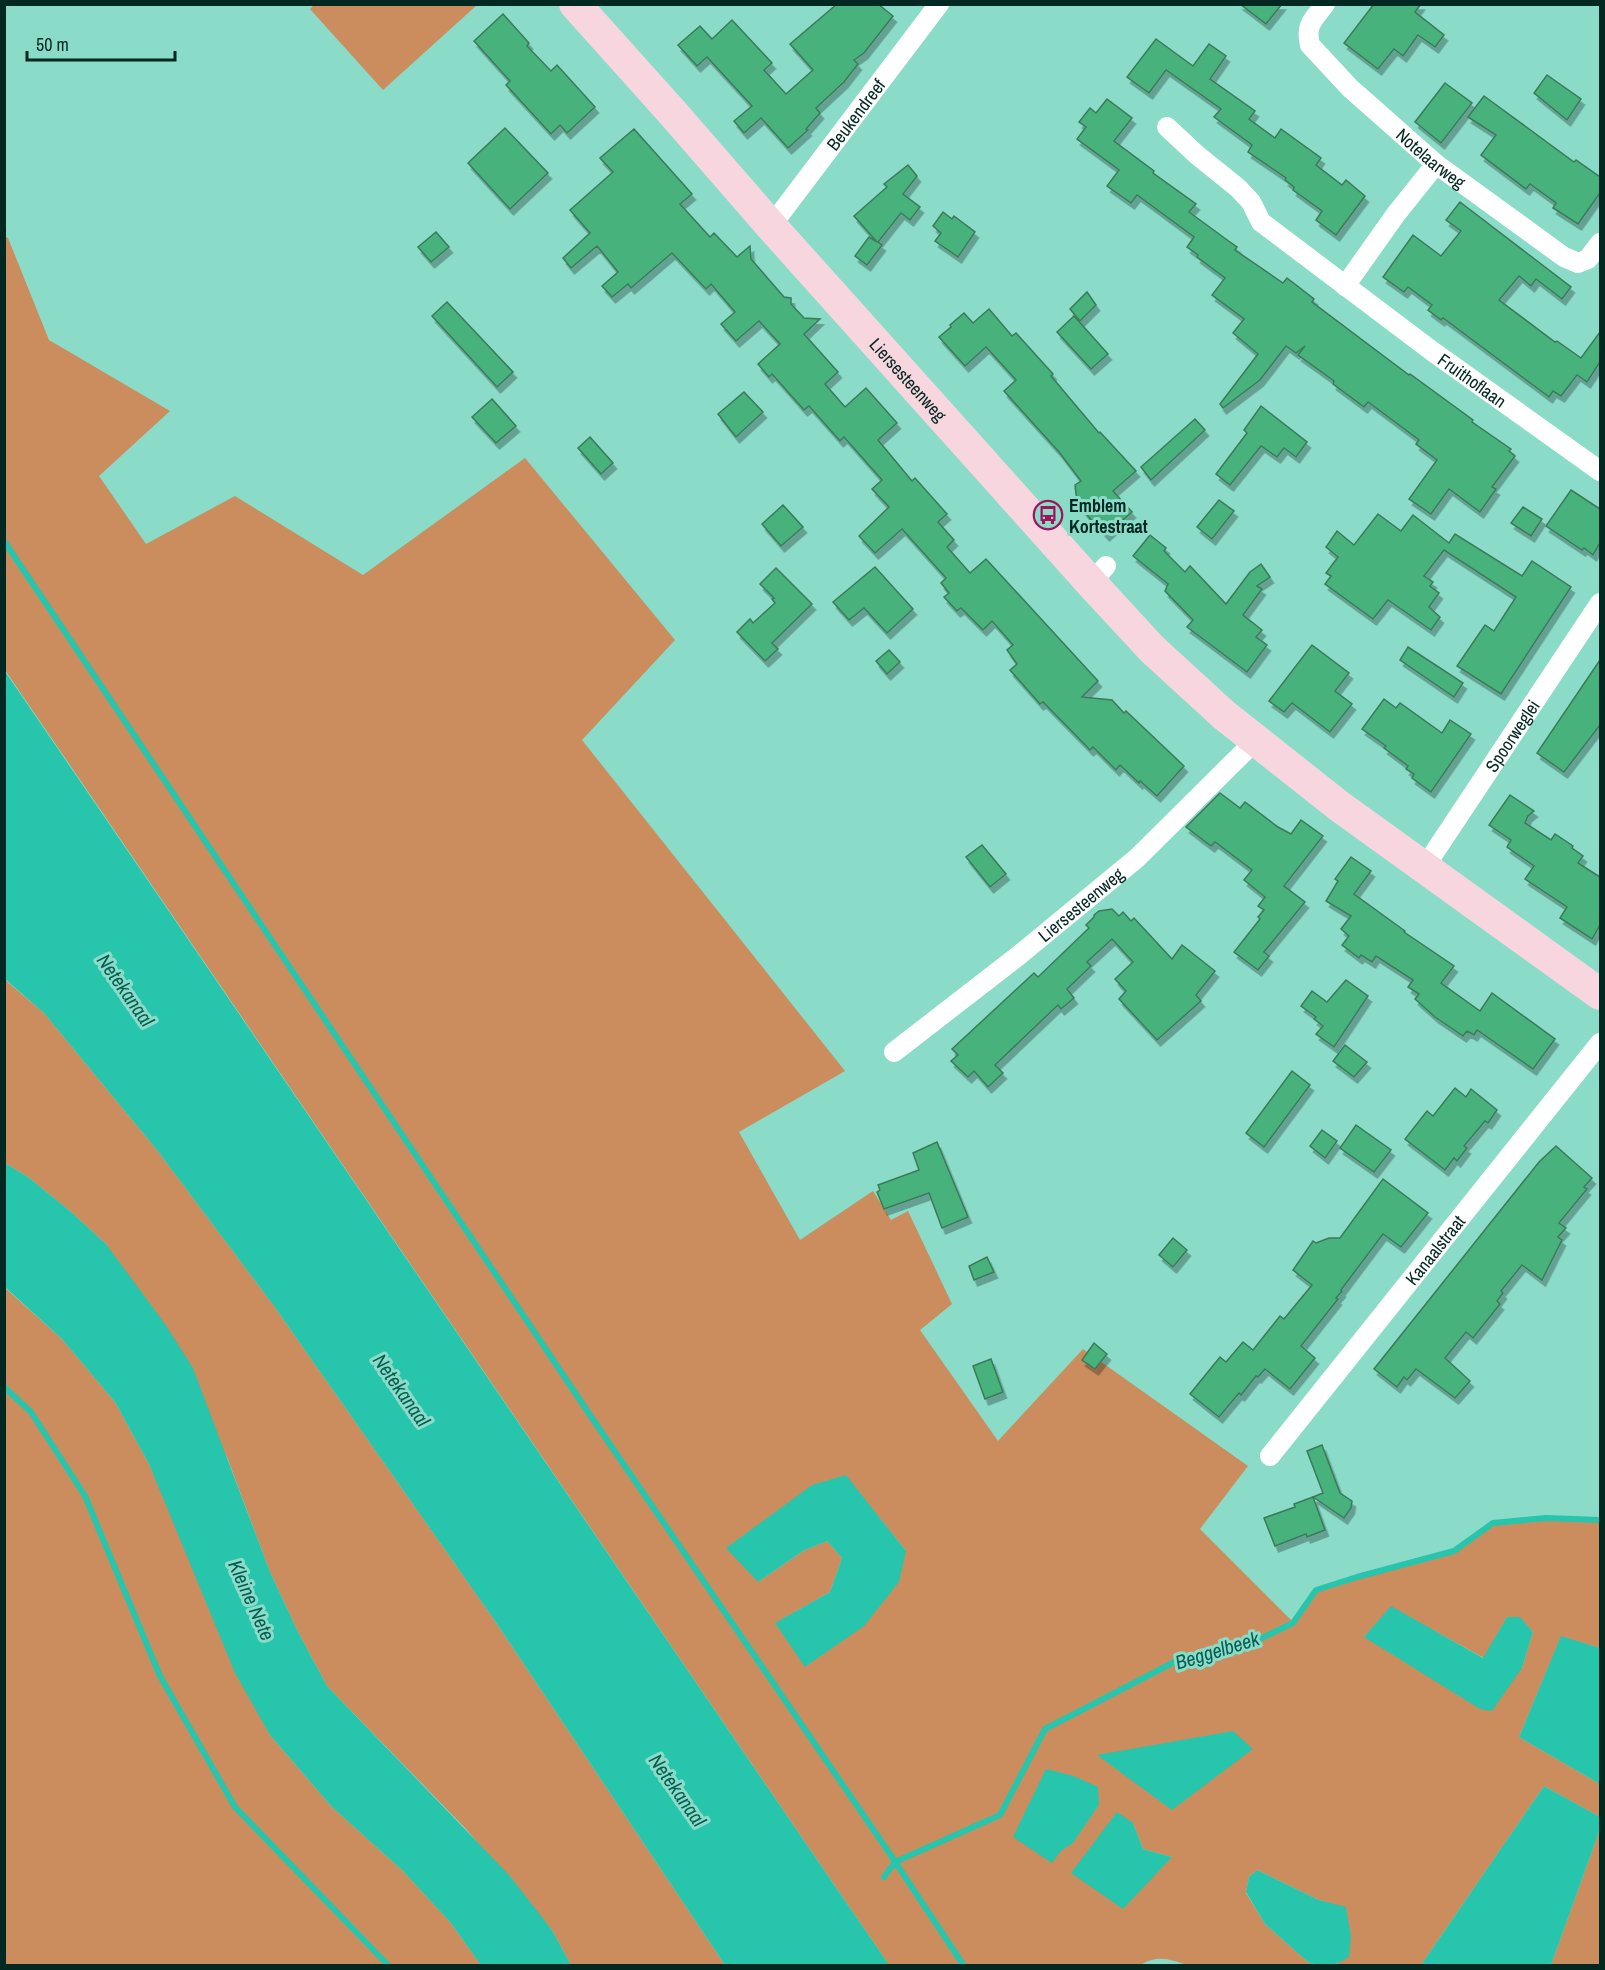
<svg xmlns="http://www.w3.org/2000/svg" width="1605" height="1970" font-family="'Archivo Narrow',sans-serif">
<style>
.green{fill:#cb8d5d;fill-rule:evenodd}
.water{fill:#27c5ab}
.lines{fill:none;stroke-linecap:round;stroke-linejoin:round}
.stream{stroke:#27c5ab;stroke-width:6}
.building{fill:#46b27c;stroke:#3c7a59;stroke-width:1.5;filter:url(#shadow)}
.minor{stroke:#fff;stroke-width:20}
.primary{stroke:#f8d6e0;stroke-width:32}
.labels{text-anchor:middle;dominant-baseline:central;stroke-width:6;stroke-linejoin:round;paint-order:stroke}
.street-label{font-size:18px;fill:#032721;stroke:#8adbc8}
.poi-label{font-size:18px;font-weight:bold;fill:#032721;stroke:#8adbc8;text-anchor:start}
.water-label{font-size:20px;font-style:italic;fill:#075d50;stroke:#8adbc8}
</style>
<defs>
<filter id="shadow"><feDropShadow dx="3.5" dy="6" stdDeviation="0" flood-color="#0004"/></filter>
</defs>
<rect width="100%" height="100%" fill="#8adbc8"/>
<g class="green">
<path d="M314,5V4L477,5L383,90L310,9Z"/>
<path d="M4,236L8,238L49,340L170,411L99,476L146,544L235,496L363,575L525,458L675,640L582,740L845,1071L739,1132L800,1240L873,1191L891,1220L908,1211L952,1304L920,1330L998,1441L1083,1349L1248,1466L1200,1529L1293,1622L1316,1590L1357,1577L1454,1551L1493,1523L1546,1518L1600,1520V1648L1561,1637L1519,1737L1600,1784V1817L1544,1786L1421,1965H1335L1349,1956L1346,1908L1319,1900L1257,1870L1249,1877L1246,1893L1265,1924L1308,1962L1316,1965H1187C1170,1959 1156,1954 1139,1966L889,1965L5,670ZM846,1476L906,1551L775,1623L830,1592L842,1558L827,1541L803,1551L758,1582ZM1391,1607L1484,1658L1507,1617L1520,1618L1533,1632L1522,1668L1364,1637ZM1133,1823L1143,1849L1172,1857L1072,1873Z"/>
<path d="M4,979L44,1013L157,1150L274,1306L495,1621L725,1965H571L552,1930L466,1829L327,1686L298,1632L270,1572L227,1457L106,1244L70,1211L28,1177L5,1163Z"/>
<path d="M4,1287L62,1339L115,1402L149,1464L270,1735L331,1806L403,1871L450,1922L481,1965H5Z"/>
<path d="M1600,1829V1965H1551Z"/>
</g>
<g class="water">
<path d="M4,670L889,1965H725L495,1621L274,1306L157,1150L44,1013L5,979Z"/>
<path d="M5,1163L28,1177L70,1211L106,1244L165,1324L193,1368L270,1572L298,1632L327,1686L510,1876L552,1930L571,1965H481L450,1922L403,1871L331,1806L270,1735L235,1673L149,1464L115,1402L62,1339L5,1287Z"/>
<path d="M846,1475L906,1551L899,1582L864,1626L805,1667L775,1623L830,1592L842,1558L827,1541L803,1551L758,1582L726,1548L812,1485Z"/>
<path d="M1391,1606L1483,1658L1507,1617H1520L1533,1632L1522,1668L1492,1711L1480,1709L1364,1637Z"/>
<path d="M1561,1636L1600,1648V1784L1519,1737Z"/>
<path d="M1233,1731L1253,1749L1172,1810L1097,1755Z"/>
<path d="M1046,1769L1074,1776L1098,1787L1099,1805L1073,1843L1061,1851L1052,1863L1013,1837Z"/>
<path d="M1544,1786L1600,1817V1829L1551,1965H1421Z"/>
<path d="M1117,1812L1133,1823L1143,1849L1172,1857L1123,1909L1071,1873Z"/>
<path d="M1257,1870L1319,1900L1346,1907L1351,1936L1349,1957C1335,1966 1325,1969 1308,1962L1265,1924L1246,1892L1249,1877Z"/>
</g>
<g class="lines">
<g class="stream">
<path d="M4,541L592,1418L888,1851L964,1966"/>
<path d="M4,1387L31,1412L85,1496L160,1676L235,1807L389,1966"/>
<path d="M884,1877L895,1862L1000,1815L1045,1729L1184,1657L1241,1648L1293,1623L1316,1590L1357,1577L1454,1551L1493,1523L1546,1518L1600,1520"/>
</g>
</g>
<g class="building">
<path d="M837,4H878L893,16L864,53L854,60L858,64L844,82L816,108L820,113L806,129L808,130L788,148L761,118L744,133L734,121L752,106L707,57L697,66L678,45L700,26L712,39L732,20L772,63L764,70L786,94L813,70L790,44Z"/>
<path d="M1240,4H1282L1266,24Z"/>
<path d="M1374,4H1421L1415,12L1444,35L1435,47L1418,35L1403,56L1394,49L1378,69L1344,43Z"/>
<path d="M503,14L529,43L527,46L551,71L557,65L595,107L567,133L560,125L551,134L506,85L510,81L474,41Z"/>
<path d="M1156,39L1193,66L1209,44L1226,56L1210,79L1255,111L1249,119L1275,138L1281,129L1321,158L1316,165L1342,185L1346,180L1365,196L1336,235L1316,220L1322,211L1293,190L1294,187L1285,180L1286,178L1248,152L1252,145L1214,117L1221,109L1166,70L1149,93L1127,77Z"/>
<path d="M1547,75L1581,99L1567,120L1534,93Z"/>
<path d="M1445,83L1472,103L1441,143L1415,122Z"/>
<path d="M1484,96L1574,162L1576,160L1600,177V193L1578,224L1553,208L1556,203L1530,184L1526,189L1481,155L1496,135L1468,117Z"/>
<path d="M1107,99L1132,118L1114,141L1154,171L1153,173L1196,204L1189,212L1230,242L1237,247L1235,250L1283,283L1287,278L1314,299L1312,302L1409,375L1410,374L1473,420L1472,422L1511,449L1509,451L1515,456L1492,487L1496,489L1480,512L1449,489L1431,514L1409,499L1437,460L1416,444L1419,440L1368,402L1364,407L1333,384L1334,381L1298,355L1305,346L1296,353L1286,346L1260,380L1223,408L1220,404L1258,354L1233,333L1244,319L1212,295L1225,278L1197,257L1198,255L1187,247L1194,237L1137,195L1131,203L1107,186L1119,170L1077,139L1086,127L1079,122L1090,108L1096,113Z"/>
<path d="M505,128L548,173L510,209L468,163Z"/>
<path d="M634,129L692,194L680,204L710,237L714,233L737,257L750,246L751,259L784,297L791,298V304L804,318L820,319L804,334L838,372L825,384L845,407L866,388L897,423L878,440L912,481L915,478L947,514L938,522L954,540L947,547L970,573L986,559L1098,681L1082,697L1112,700L1124,713L1126,711L1184,766L1157,796L1140,781L1139,783L1120,765L1116,770L1093,747L1090,750L1043,702L1040,704L1010,670L1017,664L1007,650L1013,645L992,621L983,630L961,608L957,611L944,597L949,593L941,583L946,578L902,529L875,553L859,536L889,507L872,489L882,480L844,437L840,441L809,406L804,410L772,374L769,377L758,364L780,344L759,321L736,341L721,324L735,312L711,284L706,289L672,253L631,288L628,284L612,297L602,286L618,272L597,246L571,268L563,258L590,233L570,210L613,172L600,158Z"/>
<path d="M908,165L917,176L903,194L920,207L910,220L901,213L878,242L882,245L867,265L855,256L869,237L877,242L854,216L887,187L884,184Z"/>
<path d="M1460,202L1571,287L1562,299L1536,279L1531,286L1519,276L1499,300L1555,342L1557,341L1581,358L1600,332V362L1587,382L1577,375L1561,396L1553,391L1549,397L1443,318L1441,320L1428,310L1432,305L1408,287L1404,292L1383,277L1413,235L1441,256L1461,231L1446,220Z"/>
<path d="M943,212L952,219L954,216L975,232L958,257L935,241L941,233L933,226Z"/>
<path d="M436,232L449,247L431,262L418,247Z"/>
<path d="M1087,292L1096,305L1080,321L1070,309Z"/>
<path d="M447,302L513,372L497,387L432,316Z"/>
<path d="M989,309L1012,336L1016,333L1053,374L1051,376L1099,433L1100,432L1136,471L1113,491L1132,512L1106,535L1096,524L1095,525L1077,502L1075,485L1081,481L1059,452L1004,391L1016,380L986,347L965,366L939,337L951,327L950,325L964,313L973,323Z"/>
<path d="M1074,316L1108,354L1091,369L1057,332Z"/>
<path d="M744,392L763,412L736,437L718,414Z"/>
<path d="M492,399L516,426L496,443L472,417Z"/>
<path d="M1261,406L1307,442L1296,457L1284,448L1277,457L1261,446L1230,485L1216,474L1247,433L1244,430Z"/>
<path d="M1195,419L1205,430L1151,480L1141,467Z"/>
<path d="M590,437L613,463L601,474L578,448Z"/>
<path d="M1571,490L1600,509V543L1593,555L1584,548L1582,550L1546,526Z"/>
<path d="M1219,500L1234,511L1212,539L1197,527Z"/>
<path d="M783,505L803,527L781,546L762,524Z"/>
<path d="M1523,507L1542,519L1531,536L1511,523Z"/>
<path d="M1378,514L1401,531L1413,515L1449,543L1455,534L1522,576L1532,561L1571,587L1501,694L1457,666L1485,625L1494,631L1516,597L1444,550L1424,576L1433,582L1430,586L1439,593L1429,607L1440,617L1431,630L1388,600L1373,619L1325,584L1331,576L1326,573L1338,557L1326,547L1337,531L1354,545Z"/>
<path d="M1150,535L1166,548L1164,551L1185,572L1190,566L1226,604L1250,572L1261,564L1270,577L1257,586L1262,589L1243,615L1262,630L1256,637L1267,645L1247,672L1187,627L1193,620L1165,591L1168,584L1133,556Z"/>
<path d="M875,567L913,609L887,633L864,608L849,620L833,602Z"/>
<path d="M776,568L812,604L772,643L778,649L765,661L737,632L750,619L753,623L775,603L772,599L774,598L760,584Z"/>
<path d="M1312,645L1349,673L1335,691L1352,704L1330,732L1292,703L1284,712L1269,701Z"/>
<path d="M1408,647L1463,683L1454,697L1400,660Z"/>
<path d="M889,650L900,662L887,674L876,661Z"/>
<path d="M1600,660V725L1564,772L1537,753Z"/>
<path d="M1384,699L1396,708L1400,703L1442,733L1450,720L1471,734L1431,792L1412,778L1414,774L1406,769L1408,766L1384,748L1386,746L1362,729Z"/>
<path d="M1220,793L1240,808L1245,802L1278,827L1291,834L1301,820L1323,836L1284,886L1305,902L1264,952L1269,956L1258,970L1234,952L1260,919L1258,917L1264,910L1258,906L1265,897L1244,880L1252,870L1215,842L1211,846L1186,827Z"/>
<path d="M1510,795L1534,811L1528,816L1525,823L1551,840L1555,834L1573,846L1572,848L1583,856L1578,863L1600,877V925L1592,939L1560,918L1567,907L1525,879L1534,866L1507,847L1511,840L1489,825Z"/>
<path d="M982,845L1006,874L990,887L966,857Z"/>
<path d="M1351,857L1371,871L1354,894L1405,931L1404,932L1454,966L1441,983L1480,1011L1492,993L1555,1039L1533,1069L1477,1030L1474,1035L1467,1031L1463,1036L1435,1017L1415,999L1419,994L1408,987L1413,980L1376,956L1372,962L1361,955L1359,958L1342,945L1349,936L1341,929L1351,916L1326,901L1338,881L1335,879Z"/>
<path d="M1112,909L1119,916L1123,912L1131,921L1134,918L1172,959L1182,945L1215,971L1196,995L1201,1001L1157,1040L1119,999L1126,991L1115,979L1133,962L1112,939L1087,962L1091,966L1067,989L1074,998L1061,1009L1058,1005L995,1065L1003,1073L988,1087L974,1071L968,1077L951,1061L958,1055L952,1049L1034,973L1038,977L1089,928L1086,925L1094,917V915L1099,911Z"/>
<path d="M1346,980L1368,996L1334,1047L1316,1034L1323,1026L1314,1019L1316,1017L1301,1006L1312,991L1327,1002Z"/>
<path d="M1345,1045L1367,1062L1354,1077L1333,1061Z"/>
<path d="M1292,1071L1310,1085L1264,1147L1246,1133Z"/>
<path d="M1455,1088L1466,1097L1471,1089L1497,1110L1488,1123L1485,1121L1464,1146L1467,1148L1457,1161L1454,1158L1445,1170L1405,1139L1427,1111L1433,1116Z"/>
<path d="M1356,1125L1391,1150L1374,1172L1340,1148Z"/>
<path d="M1322,1130L1337,1141L1325,1158L1310,1146Z"/>
<path d="M937,1142L968,1217L942,1228L929,1193L884,1209L877,1192L880,1190L878,1185L919,1170L913,1153Z"/>
<path d="M1556,1146L1592,1178L1584,1187L1587,1189L1559,1223L1566,1228L1558,1237L1562,1240L1542,1280L1522,1265L1501,1291L1503,1293L1497,1301L1500,1304L1473,1338L1466,1332L1445,1358L1470,1381L1455,1398L1416,1369L1407,1380L1404,1377L1397,1387L1374,1369L1539,1162Z"/>
<path d="M1383,1179L1428,1213L1401,1247L1383,1234L1341,1290L1342,1291L1336,1298L1338,1299L1301,1346L1315,1358L1290,1389L1265,1369L1258,1377L1256,1376L1241,1395L1239,1393L1219,1417L1190,1394L1220,1357L1226,1362L1243,1342L1253,1350L1280,1316L1284,1319L1312,1285L1293,1270L1313,1241L1316,1243L1329,1238H1340Z"/>
<path d="M1173,1238L1187,1250L1173,1267L1159,1255Z"/>
<path d="M987,1257L994,1272L974,1280L969,1266Z"/>
<path d="M1094,1343L1107,1354L1095,1369L1082,1360Z"/>
<path d="M991,1359L1003,1392L985,1399L973,1366Z"/>
<path d="M1322,1445L1340,1493L1352,1501L1351,1508L1344,1518L1313,1497L1323,1493L1307,1451Z"/>
<path d="M1313,1497L1325,1530L1307,1537L1306,1534L1275,1546L1264,1518L1295,1507L1294,1504Z"/>
</g>
<g class="lines">
<g class="minor">
<path id="s1" d="M1325,4C1313,20 1305,25 1310,45L1350,88L1436,164L1564,257L1578,263L1588,259L1600,243"/>
<path id="s2" d="M1167,127L1197,155L1238,188L1251,202L1261,222L1432,351L1600,471"/>
<path id="s3" d="M771,226L939,4"/>
<path d="M1345,286L1396,214L1436,164"/>
<path d="M1091,583L1106,566"/>
<path id="s4" d="M1424,868L1600,603"/>
<path id="s5" d="M894,1052L1018,956L1137,858L1255,741"/>
<path id="s6" d="M1270,1456L1600,1043"/>
</g>
<path class="primary" id="s7" d="M575,4L671,111L771,226L1091,583L1152,649L1224,715L1339,806L1600,994"/>
</g>
<defs>
<g id="bus-ring" transform="scale(1.5)"><circle r="9.5" fill="#8adbc8" stroke="#a1135a" stroke-width="1.5"/><path d="M-5-6H5V4H4V6H2V4H-2V6H-4V4H-5ZM-3.5-4V0h7V-4ZM-3.5 1.2v1.5H-2V1.2ZM2 1.2v1.5H3.5V1.2Z" fill="#a1135a"/></g>
</defs>
<g fill-rule="evenodd">
<use href="#bus-ring" x="1048" y="515"/>
</g>
<g class="labels">
<g class="street-label">
<text stroke="none"><textPath href="#s3" startOffset="140">Beukendreef</textPath></text>
<text stroke="none"><textPath href="#s1" startOffset="212">Notelaarweg</textPath></text>
<text stroke="none"><textPath href="#s7" startOffset="502">Liersesteenweg</textPath></text>
<text stroke="none"><textPath href="#s2" startOffset="399">Fruithoflaan</textPath></text>
<text stroke="none"><textPath href="#s4" startOffset="159">Spoorweglei</textPath></text>
<text stroke="none"><textPath href="#s5" startOffset="238">Liersesteenweg</textPath></text>
<text stroke="none"><textPath href="#s6" startOffset="264">Kanaalstraat</textPath></text>
</g>
<g class="poi-label">
<text x="1069" y="505">Emblem<tspan x="1069" dy="21">Kortestraat</tspan></text>
</g>
<g class="water-label">
<text transform="translate(126 990) rotate(55)">Netekanaal</text>
<text transform="translate(402 1390) rotate(55)">Netekanaal</text>
<text transform="translate(252 1600) rotate(66)">Kleine Nete</text>
<text transform="translate(1217 1650) rotate(-17)">Beggelbeek</text>
<text transform="translate(678 1790) rotate(55)">Netekanaal</text>
</g>
</g>
<rect width="1605" height="1970" fill="none" stroke="#032721" stroke-width="12"/>
<path d="M27 51v9h148v-9" fill="none" stroke="#032721" stroke-width="3"/>
<text x="36" y="51" font-size="18" fill="#032721" stroke="#8adbc8" stroke-width="4.5" paint-order="stroke">50 m</text>
</svg>
